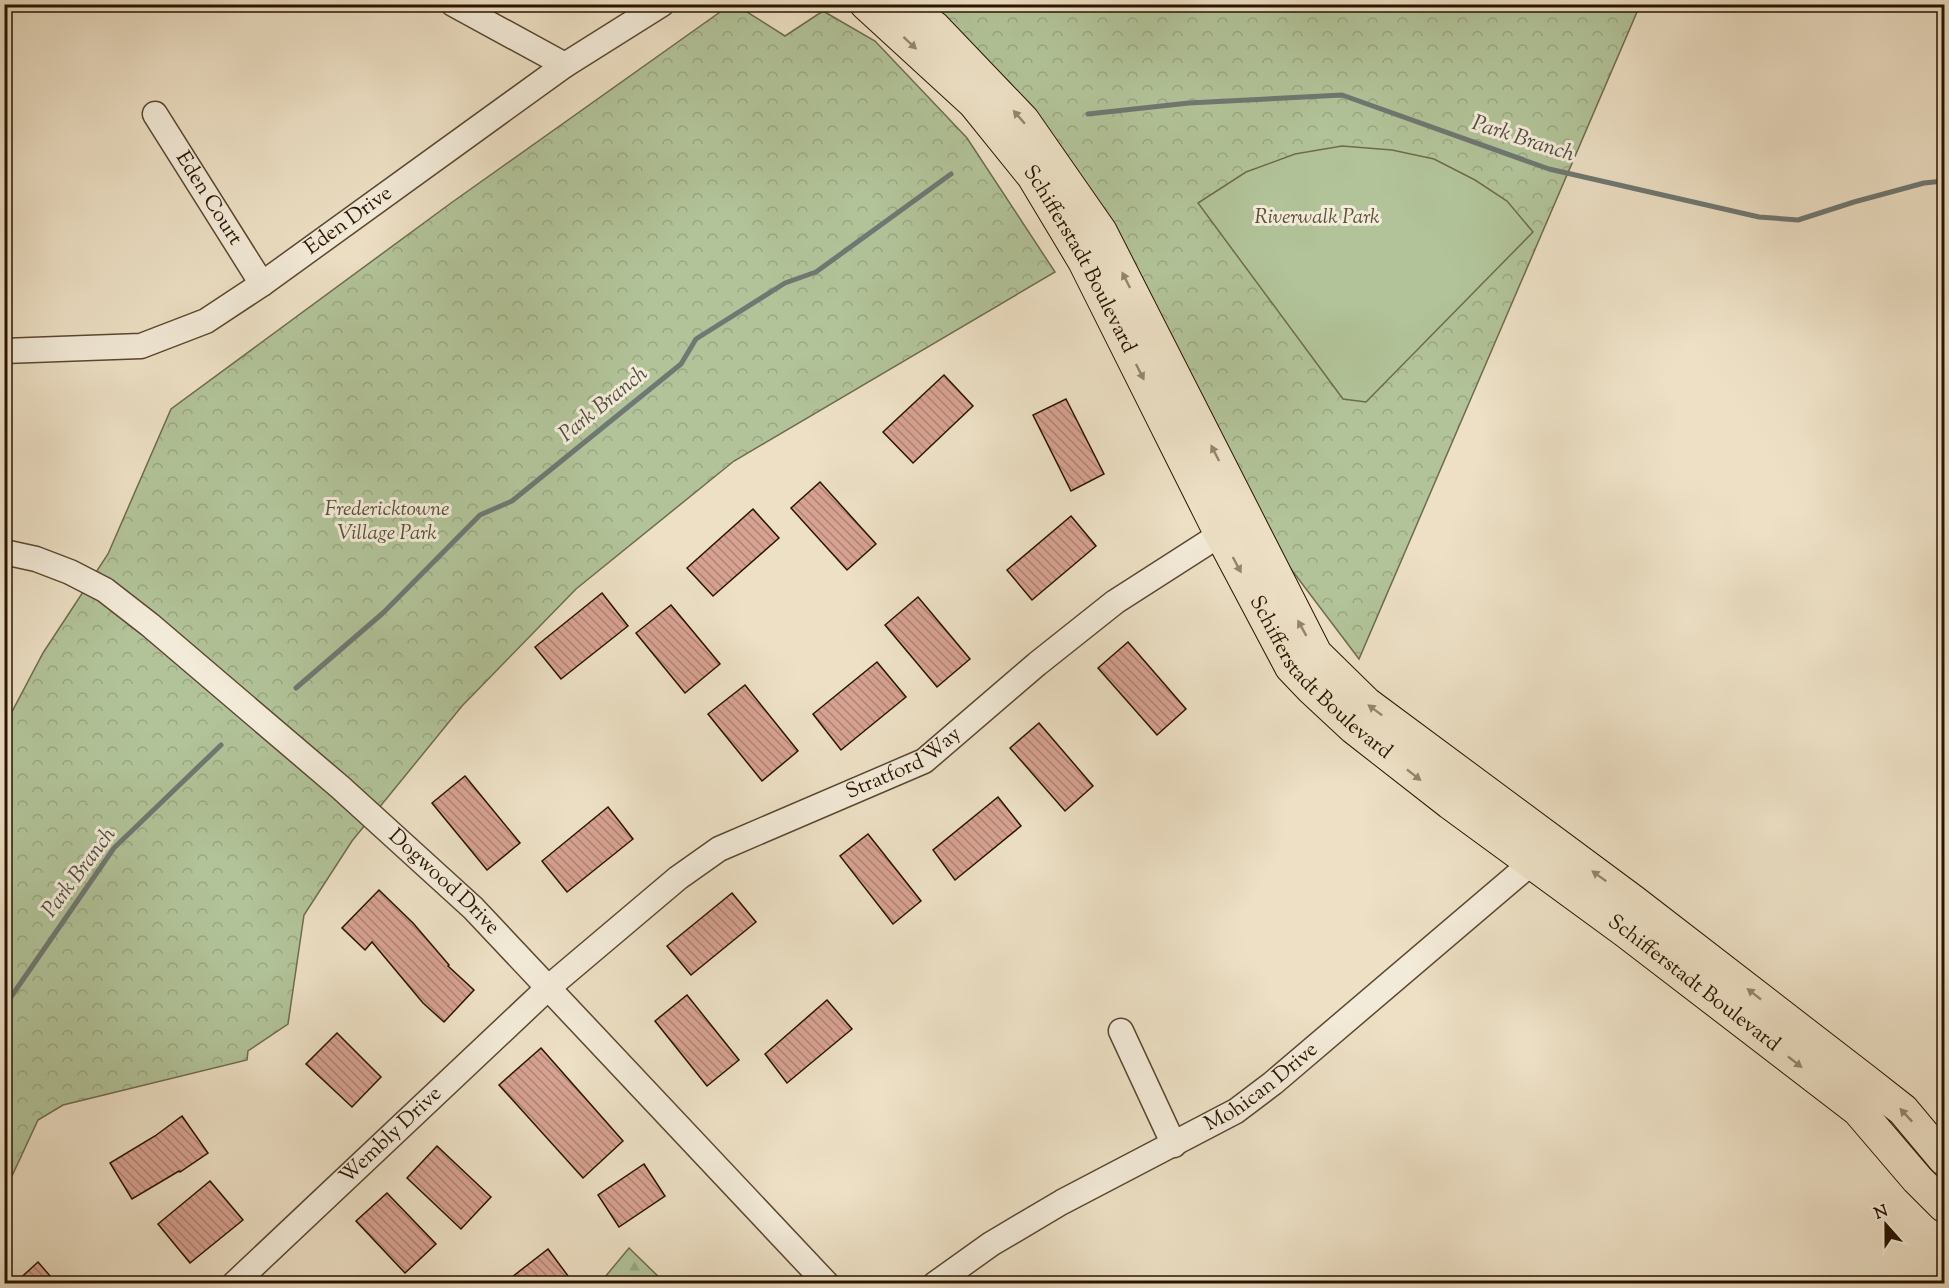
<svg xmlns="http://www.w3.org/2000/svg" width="1949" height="1288" font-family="'Sorts Mill Goudy',serif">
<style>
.forest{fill:url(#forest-firs);stroke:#6e6c4c;stroke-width:1.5}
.park{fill:url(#park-crowns);stroke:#6e6c4c;stroke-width:1.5}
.pitch{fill:#b2c399;stroke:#6e6c4c;stroke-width:1.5}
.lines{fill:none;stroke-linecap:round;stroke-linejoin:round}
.stream{stroke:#6f7872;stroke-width:5}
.building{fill:url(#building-back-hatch);stroke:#2a1400;stroke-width:1.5}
.minor-casing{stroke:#5b4731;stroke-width:27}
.major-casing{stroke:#2a1400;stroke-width:34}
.minor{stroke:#f3ebd9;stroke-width:24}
.major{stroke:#ede0c5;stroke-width:32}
.oneway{fill:#95846c}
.labels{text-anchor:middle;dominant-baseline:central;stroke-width:6;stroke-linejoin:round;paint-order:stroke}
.street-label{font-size:21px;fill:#2a1400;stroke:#f3ebd9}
.park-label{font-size:21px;font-style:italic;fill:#5a5136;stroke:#f3ebd9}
.water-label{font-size:22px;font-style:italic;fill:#524e42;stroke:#f3ebd9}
</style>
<defs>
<pattern id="forest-firs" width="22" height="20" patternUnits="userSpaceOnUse" patternTransform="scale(1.5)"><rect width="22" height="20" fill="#b2c399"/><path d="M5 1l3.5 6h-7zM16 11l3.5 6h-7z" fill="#99a782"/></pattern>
<pattern id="park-crowns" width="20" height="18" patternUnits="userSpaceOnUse" patternTransform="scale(1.5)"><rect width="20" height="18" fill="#b2c399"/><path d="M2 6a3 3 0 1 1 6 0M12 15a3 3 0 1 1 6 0" fill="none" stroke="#99a782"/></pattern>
<pattern id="building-back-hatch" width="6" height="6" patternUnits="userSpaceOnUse" patternTransform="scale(1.5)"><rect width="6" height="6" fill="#d7a291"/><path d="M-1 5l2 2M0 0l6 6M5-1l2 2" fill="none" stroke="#af8374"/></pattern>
</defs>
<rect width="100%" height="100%" fill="#ede0c5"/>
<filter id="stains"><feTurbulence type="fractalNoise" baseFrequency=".00333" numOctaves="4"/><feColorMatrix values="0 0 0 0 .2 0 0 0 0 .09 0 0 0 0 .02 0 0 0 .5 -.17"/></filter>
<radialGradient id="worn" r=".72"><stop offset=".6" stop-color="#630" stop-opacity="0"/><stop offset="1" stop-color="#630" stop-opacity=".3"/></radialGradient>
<path class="forest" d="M629,1248L665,1283H600Z"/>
<g class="park">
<path d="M730,5H736L785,36L823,11L875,41L967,138L1055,272L734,461L576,589L462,706L352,841L304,915L288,1024L248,1051L247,1060L63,1105L38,1120L5,1191V725L43,653L108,554L171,409L451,203Z"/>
<path d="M927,5H1640L1359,659L1207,458L1057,145L1010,83Z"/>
</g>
<path class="pitch" d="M1342,146L1392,150L1434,159L1475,180L1507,201L1533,232L1366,402L1343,399L1198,203L1246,172L1295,154Z"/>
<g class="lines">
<g class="stream">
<path d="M1088,114L1189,103L1342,95L1549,169L1759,217L1798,220L1854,202L1924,183L1944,181"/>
<path d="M296,688L383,613L480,515L512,501L681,364L696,339L785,283L816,272L951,174"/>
<path d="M4,1007L114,848L221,745"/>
</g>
</g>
<g class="building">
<path d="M944,375L973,406L913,463L883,432Z"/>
<path d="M1066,399L1104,474L1071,491L1033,415Z"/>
<path d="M820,482L876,544L847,570L791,508Z"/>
<path d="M753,509L779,538L713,596L687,568Z"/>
<path d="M1071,516L1096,546L1032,600L1007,570Z"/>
<path d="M602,593L628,626L561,679L535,647Z"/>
<path d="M918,597L970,659L937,687L885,625Z"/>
<path d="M671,605L720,664L685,693L636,633Z"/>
<path d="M1128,642L1186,709L1157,735L1098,668Z"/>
<path d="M877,662L906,697L841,750L813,714Z"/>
<path d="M745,685L798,751L762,781L708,714Z"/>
<path d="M1039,723L1093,786L1065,811L1010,748Z"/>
<path d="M465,776L520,843L487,870L432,803Z"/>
<path d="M998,797L1021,826L955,880L933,850Z"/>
<path d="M608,807L633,839L567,892L542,861Z"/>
<path d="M868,834L921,901L893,924L840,856Z"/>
<path d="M379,890L413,923L449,965L448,966L474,990L444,1022L423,1003L372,942L365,950L342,928Z"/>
<path d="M732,893L756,922L691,975L667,946Z"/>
<path d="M687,995L739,1060L707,1086L655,1021Z"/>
<path d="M827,1000L852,1029L787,1083L765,1054Z"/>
<path d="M337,1033L381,1077L352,1107L306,1064Z"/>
<path d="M541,1048L623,1141L583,1178L499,1085Z"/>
<path d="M182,1116L208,1153L180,1172L179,1171L132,1199L110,1163L155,1136Z"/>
<path d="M437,1146L491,1197L461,1229L407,1178Z"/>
<path d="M644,1164L665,1196L619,1227L598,1195Z"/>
<path d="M210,1181L243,1220L190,1263L158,1224Z"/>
<path d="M387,1193L436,1244L405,1273L356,1221Z"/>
<path d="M548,1249L574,1284H503Z"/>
<path d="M38,1262L57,1284H14Z"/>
</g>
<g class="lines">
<g class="minor-casing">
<g id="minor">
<path d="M453,4L565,65"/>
<path id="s1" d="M155,114L262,284"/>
<path id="s2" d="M4,351L141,346L206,321L262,284L565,65L662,4"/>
<path id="s3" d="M4,552L36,559L70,572L105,590L150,625L340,787L473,908L827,1284"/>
<path d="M1121,1031L1174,1145"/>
<path id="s4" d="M234,1284L549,987L678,878L719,849L924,761L1037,664L1115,602L1235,525"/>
<path id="s5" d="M935,1284L991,1244L1062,1202L1236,1111L1273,1083L1543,853"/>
</g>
</g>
<g class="major-casing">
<g id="major">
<path id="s6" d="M866,4L974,103L1033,176L1084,261L1221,535L1291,667L1311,688L1354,728L1450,803L1625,931L1858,1110L1917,1179L1944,1206"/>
<path d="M904,4L935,28L1023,120L1101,232L1316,654L1366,703L1633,901L1866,1081L1903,1110L1944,1159"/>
</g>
</g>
<use href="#minor" class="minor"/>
<use href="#major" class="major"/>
</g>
<defs><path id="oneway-solid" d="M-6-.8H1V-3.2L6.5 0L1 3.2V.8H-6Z" transform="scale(1.5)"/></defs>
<g class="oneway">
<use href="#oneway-solid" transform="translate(910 43) rotate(43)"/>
<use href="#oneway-solid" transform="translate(1019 117) rotate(-131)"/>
<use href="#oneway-solid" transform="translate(1126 280) rotate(-117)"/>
<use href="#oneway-solid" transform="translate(1140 372) rotate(63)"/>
<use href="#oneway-solid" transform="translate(1215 453) rotate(-117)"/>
<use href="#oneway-solid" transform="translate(1237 565) rotate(62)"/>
<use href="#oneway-solid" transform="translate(1302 628) rotate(-119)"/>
<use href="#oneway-solid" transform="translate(1375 710) rotate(-143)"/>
<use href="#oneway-solid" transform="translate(1414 775) rotate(38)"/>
<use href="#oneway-solid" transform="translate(1599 876) rotate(-144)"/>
<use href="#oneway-solid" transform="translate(1754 994) rotate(-142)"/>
<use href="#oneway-solid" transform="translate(1795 1062) rotate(38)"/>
<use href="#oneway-solid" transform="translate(1906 1115) rotate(-133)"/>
</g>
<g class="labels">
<g class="street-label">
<text stroke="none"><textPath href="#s1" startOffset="100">Eden Court</textPath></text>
<text stroke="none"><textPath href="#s2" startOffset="381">Eden Drive</textPath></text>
<text stroke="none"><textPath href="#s6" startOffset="336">Schifferstadt Boulevard</textPath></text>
<text stroke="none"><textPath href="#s6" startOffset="822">Schifferstadt Boulevard</textPath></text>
<text stroke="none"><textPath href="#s4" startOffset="856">Stratford Way</textPath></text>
<text stroke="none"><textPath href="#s3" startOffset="556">Dogwood Drive</textPath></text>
<text stroke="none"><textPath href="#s6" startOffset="1308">Schifferstadt Boulevard</textPath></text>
<text stroke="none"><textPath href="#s5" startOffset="382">Mohican Drive</textPath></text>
<text stroke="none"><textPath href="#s4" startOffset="216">Wembly Drive</textPath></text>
</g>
<g class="park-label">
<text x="1317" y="218">Riverwalk Park</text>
<text x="387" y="510">Fredericktowne<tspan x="387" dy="24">Village Park</tspan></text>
</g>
<g class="water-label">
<text transform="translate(1523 140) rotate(18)">Park Branch</text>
<text transform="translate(604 405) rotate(-39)">Park Branch</text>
<text transform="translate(80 873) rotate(-53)">Park Branch</text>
</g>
</g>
<rect width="1949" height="1288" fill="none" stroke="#ede0c5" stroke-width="24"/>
<rect x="6" y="6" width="1937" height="1276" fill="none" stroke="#2a1400" stroke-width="3"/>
<rect x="12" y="12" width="1925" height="1264" fill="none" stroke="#2a1400" stroke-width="1.5"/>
<g transform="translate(1886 1225) rotate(339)" stroke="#f3ebd9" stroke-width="4.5" paint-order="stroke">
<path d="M0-4.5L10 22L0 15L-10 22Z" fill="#2a1400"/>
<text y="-9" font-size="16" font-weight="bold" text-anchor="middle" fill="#2a1400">N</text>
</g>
<rect width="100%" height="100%" filter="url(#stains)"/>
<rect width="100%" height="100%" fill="url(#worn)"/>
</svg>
